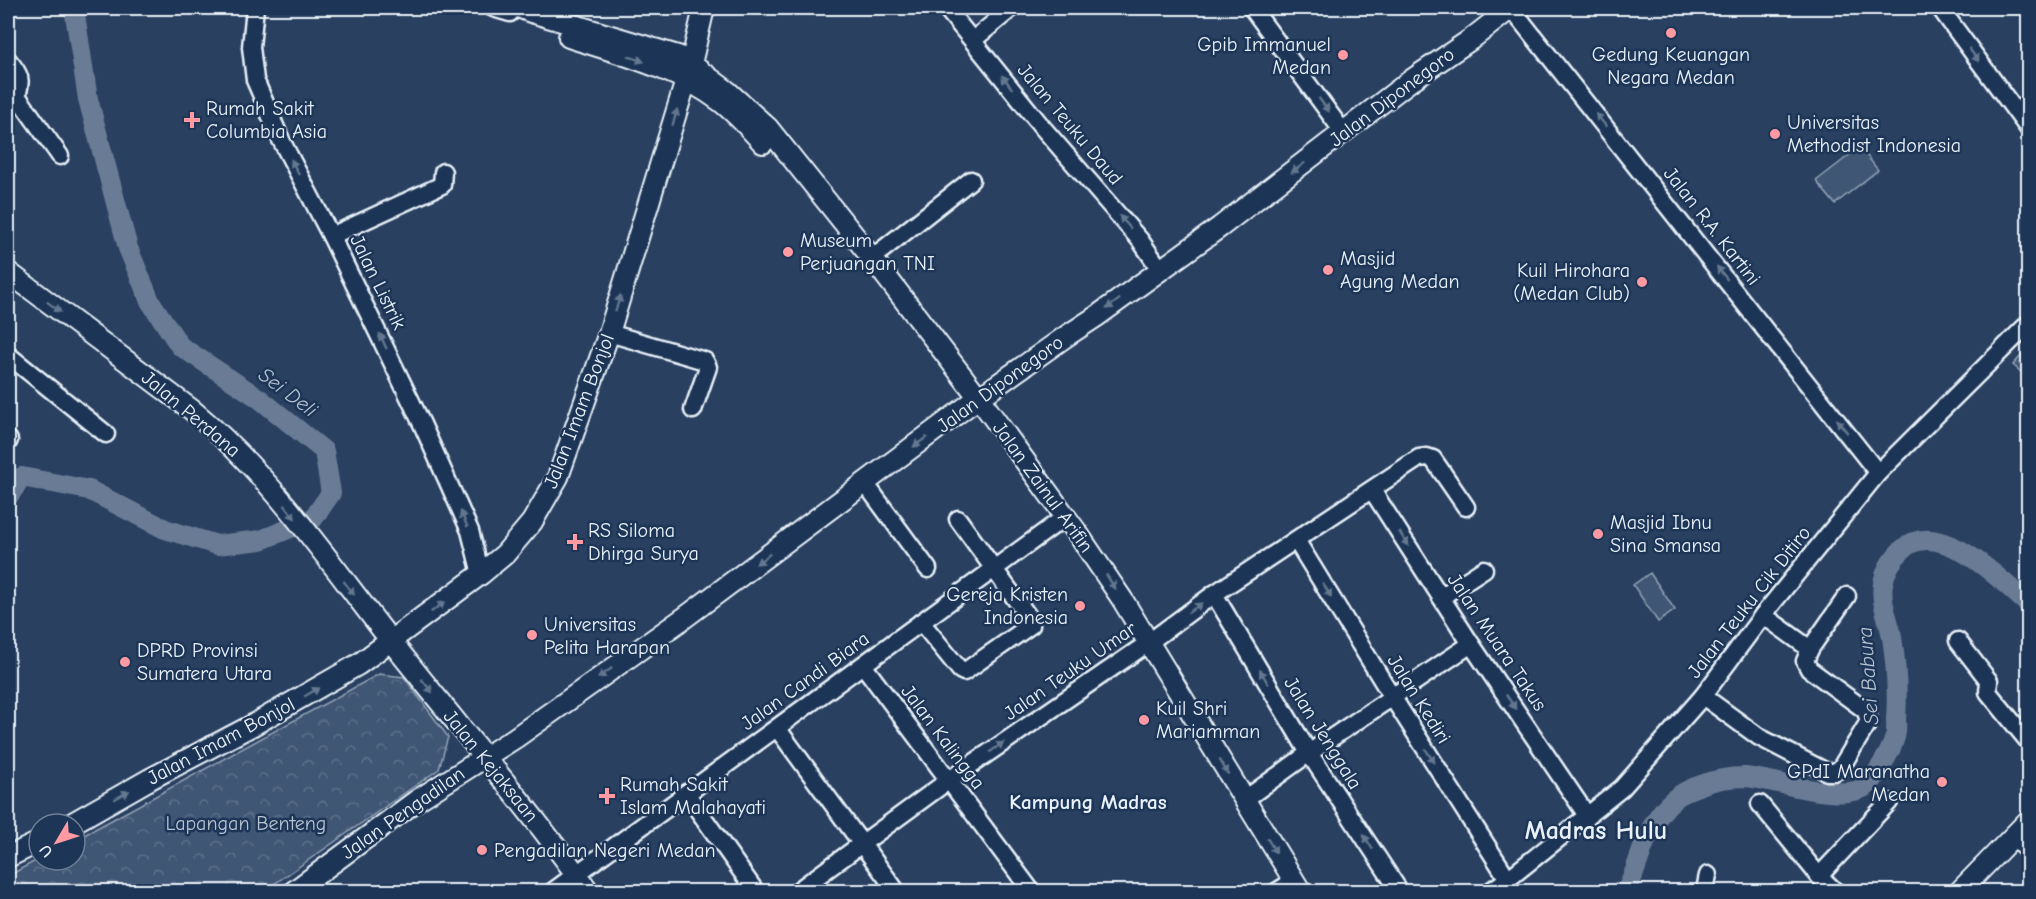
<svg xmlns="http://www.w3.org/2000/svg" width="2036" height="899" font-family="'Comic Neue',sans-serif">
<style>
.grass{fill:url(#grass-dots);stroke:#94a4b6;stroke-width:1.5}
.forest{fill:url(#forest-crowns);stroke:#94a4b6;stroke-width:1.5}
.pitch{fill:#415774;stroke:#94a4b6;stroke-width:1.5}
.lines{fill:none;stroke-linecap:round;stroke-linejoin:round}
.river{stroke:#6b7c95;stroke-width:20}
.minor-casing{stroke:#e8f1f8;stroke-width:21}
.major-casing{stroke:#e8f1f8;stroke-width:24}
.minor{stroke:#1d3557;stroke-width:16}
.major{stroke:#1d3557;stroke-width:20}
.oneway{fill:#64778f}
.poi-dot{fill:#ff9aa2;stroke:#1d3557;stroke-width:2}
.labels{text-anchor:middle;dominant-baseline:central;stroke-width:5;stroke-linejoin:round;paint-order:stroke}
.poi-label{font-size:20px;fill:#e8f1f8;stroke:#1d3557;text-anchor:start}
.street-label{font-size:20px;fill:#e8f1f8;stroke:#1d3557}
.park-label{font-size:20px;fill:#b6c3d0;stroke:#1d3557}
.water-label{font-size:21px;font-style:italic;fill:#b6c2d0;stroke:#1d3557}
.neighbourhood-label{font-size:21px;font-weight:bold;fill:#e8f1f8;stroke:#1d3557}
.district-label{font-size:26px;font-weight:bold;fill:#e8f1f8;stroke:#1d3557}
</style>
<defs>
<pattern id="grass-dots" width="8" height="8" patternUnits="userSpaceOnUse" patternTransform="scale(1.5)"><rect width="8" height="8" fill="#415774"/><path d="M2 2h.1M6 6h.1" fill="none" stroke="#5c7089" stroke-width="1.8" stroke-linecap="round"/></pattern>
<pattern id="forest-crowns" width="20" height="18" patternUnits="userSpaceOnUse" patternTransform="scale(1.5)"><rect width="20" height="18" fill="#415774"/><path d="M2 6a3 3 0 1 1 6 0M12 15a3 3 0 1 1 6 0" fill="none" stroke="#5c7089"/></pattern>
</defs>
<rect width="100%" height="100%" fill="#294061"/>
<filter id="ink" filterUnits="userSpaceOnUse"><feTurbulence type="fractalNoise" baseFrequency=".0167" numOctaves="2"/><feDisplacementMap in="SourceGraphic" scale="12" xChannelSelector="R" yChannelSelector="G"/><feConvolveMatrix kernelMatrix="1 2 1 2 8 2 1 2 1" color-interpolation-filters="sRGB"/></filter>
<g filter="url(#ink)">
<path class="grass" d="M2028,348V378L2013,365Z"/>
<path class="forest" d="M379,674L404,677L448,737L439,769L264,891H8V876L39,859L75,860V840Z"/>
<g class="pitch">
<path d="M1860,147L1878,170L1835,204L1816,181Z"/>
<path d="M1650,573L1675,610L1658,622L1633,585Z"/>
</g>
<g class="lines">
<g class="river">
<path d="M8,497L22,477L89,490L165,529L217,545L261,540L313,519L331,493L324,451L260,399L180,346L150,301L128,248L88,99L74,8"/>
<path d="M1626,892C1639,866 1643,836 1661,813C1671,799 1685,790 1701,785C1716,779 1729,777 1745,777C1776,779 1845,806 1869,784C1873,781 1876,774 1879,769C1885,760 1892,748 1895,737C1897,731 1896,724 1896,719C1898,691 1896,664 1892,637C1889,619 1880,603 1883,584C1885,570 1892,559 1903,549C1939,516 2002,581 2028,604"/>
</g>
<g class="minor-casing">
<g id="minor">
<path d="M255,8L251,47L255,80L281,140L331,236L422,424L470,531L481,574"/>
<path d="M493,8L510,13"/>
<path d="M946,8L1043,128L1140,240L1160,269"/>
<path d="M1252,8L1344,133"/>
<path d="M1511,8L1878,473"/>
<path d="M1940,8L2028,128"/>
<path d="M973,40L1012,8"/>
<path d="M8,60C20,74 23,80 16,98"/>
<path d="M16,98L20,100L60,156"/>
<path d="M331,236L442,185L443,172"/>
<path d="M872,258L971,180"/>
<path d="M609,333L705,361L708,367L693,410"/>
<path d="M8,355L106,434"/>
<path d="M8,442L9,440"/>
<path d="M865,483L928,569"/>
<path d="M1372,490L1471,644L1588,817"/>
<path d="M1296,540L1393,698L1508,879"/>
<path d="M1214,594L1309,753L1400,892"/>
<path d="M1441,597L1484,569"/>
<path d="M921,622L960,670L964,672L1031,625L1030,619L958,519"/>
<path d="M1958,641L1989,681L1988,692L2028,741"/>
<path d="M1810,649L1847,596"/>
<path d="M863,665L1032,892"/>
<path d="M1703,696L1759,737L1827,772H1834L1840,769L1868,723V717L1865,710L1809,669L1805,661L1810,649L1763,615"/>
<path d="M777,728L897,892"/>
<path d="M686,793L756,892"/>
<path d="M1244,800L1309,753L1471,644"/>
<path d="M1760,804L1819,876L1836,892"/>
<path d="M2013,835L2028,852"/>
<path d="M1819,876L1889,802"/>
<path d="M552,892L1065,517"/>
<path d="M796,892L949,780L1148,643L1214,594L1419,458L1427,457L1433,459L1466,507"/>
<path d="M1276,892L1294,881"/>
<path d="M1489,892L1508,879L1622,788L1703,696L1763,615L1878,473L2028,324"/>
<path d="M1708,892L1706,885L1708,875"/>
</g>
</g>
<g class="major-casing">
<g id="major">
<path d="M521,8L531,12L678,56L691,64L727,91L768,128L872,258L979,398L1076,531L1122,599L1301,892"/>
<path d="M569,37C621,54 676,68 720,101C736,113 750,129 763,143"/>
<path d="M8,272L192,410C271,475 328,561 391,641C457,725 527,805 589,892"/>
<path d="M71,824L150,779L253,725L359,664L481,574L505,554L532,522L558,477L609,333L691,64L704,8"/>
<path d="M8,857L39,842"/>
<path d="M293,892L416,801L515,738L684,618L966,407L1065,337L1097,316L1220,227L1410,81L1470,40L1511,8"/>
<path d="M1959,892L2028,821"/>
</g>
</g>
<use href="#minor" class="minor"/>
<use href="#major" class="major"/>
</g>
<defs><path id="oneway-solid" d="M-6-.8H1V-3.2L6.5 0L1 3.2V.8H-6Z" transform="scale(1.5)"/></defs>
<g class="oneway">
<use href="#oneway-solid" transform="translate(1974 55) rotate(53)"/>
<use href="#oneway-solid" transform="translate(636 59) rotate(19)"/>
<use href="#oneway-solid" transform="translate(1007 82) rotate(-127)"/>
<use href="#oneway-solid" transform="translate(1324 105) rotate(53)"/>
<use href="#oneway-solid" transform="translate(675 117) rotate(-74)"/>
<use href="#oneway-solid" transform="translate(1601 120) rotate(-129)"/>
<use href="#oneway-solid" transform="translate(295 167) rotate(-117)"/>
<use href="#oneway-solid" transform="translate(1298 168) rotate(143)"/>
<use href="#oneway-solid" transform="translate(1125 222) rotate(-131)"/>
<use href="#oneway-solid" transform="translate(1722 273) rotate(-128)"/>
<use href="#oneway-solid" transform="translate(618 303) rotate(-73)"/>
<use href="#oneway-solid" transform="translate(1113 304) rotate(143)"/>
<use href="#oneway-solid" transform="translate(54 307) rotate(37)"/>
<use href="#oneway-solid" transform="translate(383 341) rotate(-115)"/>
<use href="#oneway-solid" transform="translate(1842 426) rotate(-128)"/>
<use href="#oneway-solid" transform="translate(920 442) rotate(144)"/>
<use href="#oneway-solid" transform="translate(290 512) rotate(53)"/>
<use href="#oneway-solid" transform="translate(464 519) rotate(-114)"/>
<use href="#oneway-solid" transform="translate(1404 539) rotate(57)"/>
<use href="#oneway-solid" transform="translate(763 559) rotate(144)"/>
<use href="#oneway-solid" transform="translate(1111 582) rotate(57)"/>
<use href="#oneway-solid" transform="translate(349 588) rotate(52)"/>
<use href="#oneway-solid" transform="translate(1327 590) rotate(59)"/>
<use href="#oneway-solid" transform="translate(438 607) rotate(-36)"/>
<use href="#oneway-solid" transform="translate(1195 608) rotate(-36)"/>
<use href="#oneway-solid" transform="translate(605 673) rotate(144)"/>
<use href="#oneway-solid" transform="translate(1264 677) rotate(-121)"/>
<use href="#oneway-solid" transform="translate(427 686) rotate(51)"/>
<use href="#oneway-solid" transform="translate(312 692) rotate(-30)"/>
<use href="#oneway-solid" transform="translate(1511 702) rotate(56)"/>
<use href="#oneway-solid" transform="translate(997 747) rotate(-35)"/>
<use href="#oneway-solid" transform="translate(1430 756) rotate(57)"/>
<use href="#oneway-solid" transform="translate(1224 767) rotate(59)"/>
<use href="#oneway-solid" transform="translate(122 795) rotate(-30)"/>
<use href="#oneway-solid" transform="translate(1368 842) rotate(-123)"/>
<use href="#oneway-solid" transform="translate(1272 846) rotate(58)"/>
</g>
</g>
<g class="poi-dot">
<circle cx="1671" cy="33" r="6"/>
<circle cx="1343" cy="55" r="6"/>
<path d="M189 111h6v6h6v6h-6v6h-6v-6h-6v-6h6z"/>
<circle cx="1775" cy="134" r="6"/>
<circle cx="788" cy="252" r="6"/>
<circle cx="1328" cy="270" r="6"/>
<circle cx="1642" cy="282" r="6"/>
<circle cx="1598" cy="534" r="6"/>
<path d="M572 533h6v6h6v6h-6v6h-6v-6h-6v-6h6z"/>
<circle cx="1080" cy="606" r="6"/>
<circle cx="532" cy="635" r="6"/>
<circle cx="125" cy="662" r="6"/>
<circle cx="1144" cy="720" r="6"/>
<circle cx="1942" cy="782" r="6"/>
<path d="M604 787h6v6h6v6h-6v6h-6v-6h-6v-6h6z"/>
<circle cx="482" cy="850" r="6"/>
</g>
<g class="labels">
<g class="poi-label">
<text x="1331" y="44" text-anchor="end">Gpib Immanuel<tspan x="1331" dy="23">Medan</tspan></text>
<text x="1671" y="54" text-anchor="middle">Gedung Keuangan<tspan x="1671" dy="23">Negara Medan</tspan></text>
<text x="206" y="108">Rumah Sakit<tspan x="206" dy="23">Columbia Asia</tspan></text>
<text x="1787" y="122">Universitas<tspan x="1787" dy="23">Methodist Indonesia</tspan></text>
<text x="800" y="240">Museum<tspan x="800" dy="23">Perjuangan TNI</tspan></text>
<text x="1340" y="258">Masjid<tspan x="1340" dy="23">Agung Medan</tspan></text>
<text x="1630" y="270" text-anchor="end">Kuil Hirohara<tspan x="1630" dy="23">(Medan Club)</tspan></text>
<text x="1610" y="522">Masjid Ibnu<tspan x="1610" dy="23">Sina Smansa</tspan></text>
<text x="588" y="530">RS Siloma<tspan x="588" dy="23">Dhirga Surya</tspan></text>
<text x="1068" y="594" text-anchor="end">Gereja Kristen<tspan x="1068" dy="23">Indonesia</tspan></text>
<text x="544" y="624">Universitas<tspan x="544" dy="23">Pelita Harapan</tspan></text>
<text x="137" y="650">DPRD Provinsi<tspan x="137" dy="23">Sumatera Utara</tspan></text>
<text x="1156" y="708">Kuil Shri<tspan x="1156" dy="23">Mariamman</tspan></text>
<text x="1930" y="771" text-anchor="end">GPdI Maranatha<tspan x="1930" dy="23">Medan</tspan></text>
<text x="620" y="784">Rumah Sakit<tspan x="620" dy="23">Islam Malahayati</tspan></text>
<text x="494" y="850">Pengadilan Negeri Medan</text>
</g>
<g class="street-label">
<text transform="translate(1392 97) rotate(-37)">Jalan Diponegoro</text>
<text transform="translate(1070 124) rotate(50)">Jalan Teuku Daud</text>
<text transform="translate(1712 226) rotate(52)">Jalan R.A. Kartini</text>
<text transform="translate(378 282) rotate(64)">Jalan Listrik</text>
<text transform="translate(1000 384) rotate(-36)">Jalan Diponegoro</text>
<text transform="translate(579 411) rotate(-69)">Jalan Imam Bonjol</text>
<text transform="translate(191 414) rotate(40)">Jalan Perdana</text>
<text transform="translate(1043 487) rotate(54)">Jalan Zainul Arifin</text>
<text transform="translate(1749 602) rotate(-52)">Jalan Teuku Cik Ditiro</text>
<text transform="translate(1497 642) rotate(56)">Jalan Muara Takus</text>
<text transform="translate(1070 671) rotate(-35)">Jalan Teuku Umar</text>
<text transform="translate(805 681) rotate(-36)">Jalan Candi Biara</text>
<text transform="translate(1419 699) rotate(58)">Jalan Kediri</text>
<text transform="translate(1323 733) rotate(58)">Jalan Jenggala</text>
<text transform="translate(943 737) rotate(53)">Jalan Kalingga</text>
<text transform="translate(221 741) rotate(-28)">Jalan Imam Bonjol</text>
<text transform="translate(491 766) rotate(51)">Jalan Kejaksaan</text>
<text transform="translate(403 813) rotate(-35)">Jalan Pengadilan</text>
</g>
<g class="park-label">
<text x="246" y="823">Lapangan Benteng</text>
</g>
<g class="water-label">
<text transform="translate(288 392) rotate(37)">Sei Deli</text>
<text transform="translate(1868 676) rotate(-94)">Sei Babura</text>
</g>
<g class="neighbourhood-label">
<text x="1088" y="802">Kampung Madras</text>
</g>
<g class="district-label">
<text x="1596" y="831">Madras Hulu</text>
</g>
</g>
<rect width="2036" height="899" fill="none" stroke="#1d3557" stroke-width="30"/>
<rect x="15" y="15" width="2006" height="869" fill="none" stroke="#e8f1f8" stroke-width="2" filter="url(#ink)"/>
<g transform="translate(57 842) rotate(231)"><circle r="28" fill="#1d3557" stroke="#6e8097" stroke-width="1.5"/>
<path d="M0-4.5L10 22L0 15L-10 22Z" fill="#ff9aa2"/>
<text y="-9" font-size="16" font-weight="bold" text-anchor="middle" fill="#e8f1f8">U</text>
</g>
</svg>
